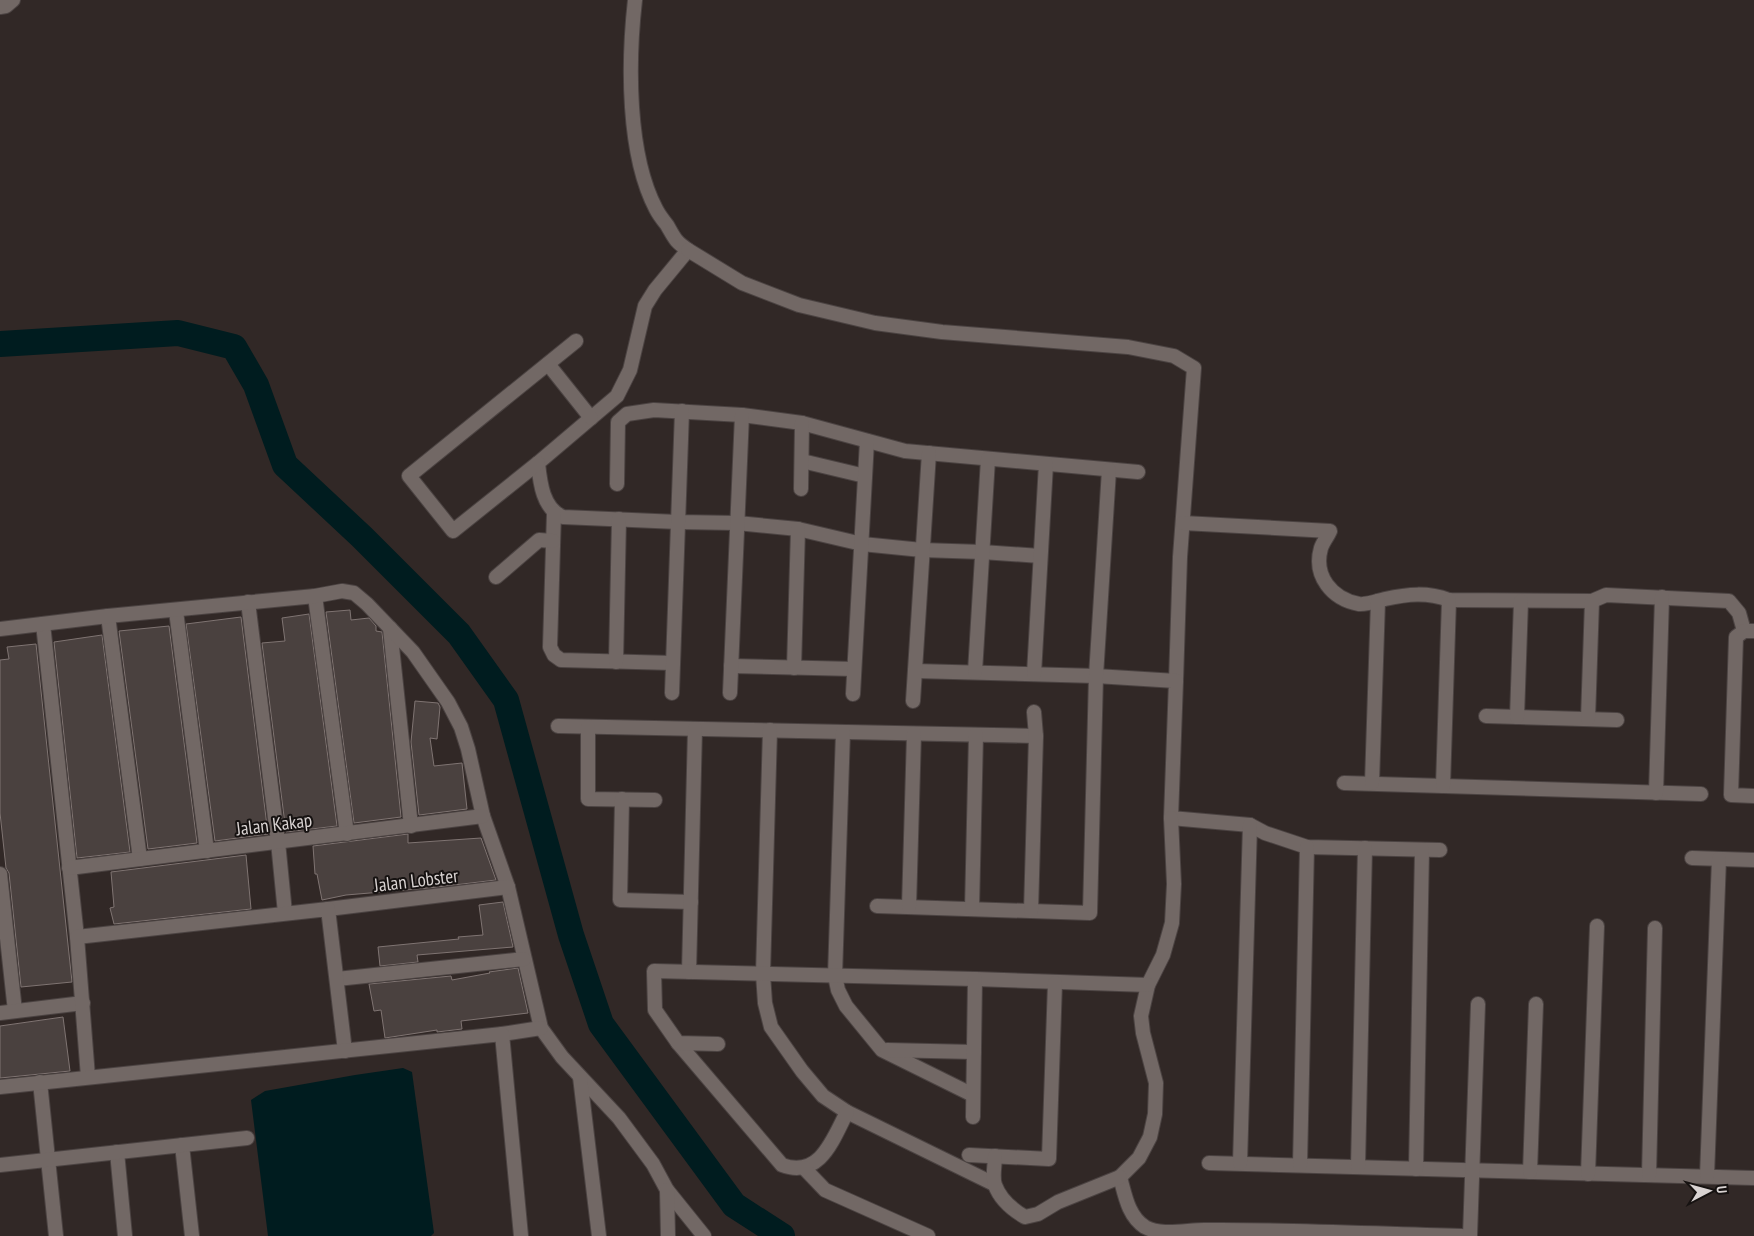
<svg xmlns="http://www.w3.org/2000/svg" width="1754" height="1236" font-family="'PT Sans Narrow',sans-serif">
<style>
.water{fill:#001c1f}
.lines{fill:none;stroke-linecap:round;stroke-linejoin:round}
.river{stroke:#001c1f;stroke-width:26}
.building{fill:#4a413f;stroke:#7f7472}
.minor-casing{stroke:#4b4342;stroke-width:16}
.minor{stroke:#726865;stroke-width:14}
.labels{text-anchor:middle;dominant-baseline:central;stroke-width:4;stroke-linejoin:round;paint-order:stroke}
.street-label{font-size:19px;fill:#d9d3d2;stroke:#161211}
</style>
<rect width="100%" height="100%" fill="#312826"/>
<path class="water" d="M403,1068L412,1072L434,1233L431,1236H268L251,1100L265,1091L355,1075Z"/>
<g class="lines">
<path class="river" d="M0,344L178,333L234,347L256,385L285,465L362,537L459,634L506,700L571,935L601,1024L734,1205L782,1236"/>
</g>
<g class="building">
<path d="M350,610L351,620L369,618L376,626V631L382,632L401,817L354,823L326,612Z"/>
<path d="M309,614L337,826L286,832L262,643L285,641L282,618Z"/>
<path d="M241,617L268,834L215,841L186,624Z"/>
<path d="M169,626L197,843L148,849L119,631Z"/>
<path d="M102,635L130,852L77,858L54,642Z"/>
<path d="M36,644L72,982L21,987L9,873L6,868L0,813V660L9,659L7,647Z"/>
<path d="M415,701L438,703L440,707L437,739L430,738L434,766L462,763L467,809L419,815L411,742Z"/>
<path d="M408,834V843L481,838L496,880L429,888L346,895L322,900L317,874H315L313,846Z"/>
<path d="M246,855L251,909L114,924L110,908L114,907L111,872Z"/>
<path d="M503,902L513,947L417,955L418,962L380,966L378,947L459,939L458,937L483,935L479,905Z"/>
<path d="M518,968L528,1013L461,1021L462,1029L437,1032V1030L385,1038L381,1010L374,1011L369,984L451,976L452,980L490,973L489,972Z"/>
<path d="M63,1017L70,1071L0,1078V1026Z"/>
</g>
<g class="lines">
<g class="minor-casing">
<g id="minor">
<path d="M635,0C628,62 627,154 656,209C659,215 663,220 667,225C675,239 675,241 688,250L655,290L645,306L630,370L617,396L538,463C540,483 543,509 563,517L678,522L737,523L798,529L862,544L922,550L982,552L1040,556"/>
<path d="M0,7L6,6L13,0"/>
<path d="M688,250L742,283L799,305L875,323L942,332L1128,347L1174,356L1194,368L1180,557L1176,681"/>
<path d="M548,364L591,418"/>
<path d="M802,461L865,476"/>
<path d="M538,463L453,531L409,476L576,341"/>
<path d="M617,484L618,422L627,414L654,410L742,415L802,423L905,451L1138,472"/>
<path d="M801,489L802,423"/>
<path d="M554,513L550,647L554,655L561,660L673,663"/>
<path d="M1183,523L1330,531C1328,536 1323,542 1321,548C1313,576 1332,599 1359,604C1366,605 1377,601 1385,599C1408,594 1427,592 1449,600L1592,601L1606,595L1729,601L1739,613L1744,631"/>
<path d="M496,577L539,540L553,541"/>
<path d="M315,596L347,834"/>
<path d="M248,602L278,842L285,913"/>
<path d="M176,611L207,851"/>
<path d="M108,616L140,859"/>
<path d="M43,624L77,937"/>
<path d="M390,628L411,826"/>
<path d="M0,629L108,616L315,596L342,591L354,593L367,604L413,652L448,702L461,727L468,749L483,816L508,887L541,1028L562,1057L619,1118L653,1164L667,1190L704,1236"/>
<path d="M1753,631H1744L1736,637L1731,795L1754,796"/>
<path d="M616,662L619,519"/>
<path d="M731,666L854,669"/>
<path d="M794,668L798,529"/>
<path d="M915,671L1096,676L1176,681L1171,818L1250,825L1265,833L1307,847L1440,850"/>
<path d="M975,672L988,459"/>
<path d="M1034,674L1046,464"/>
<path d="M672,693L682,411"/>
<path d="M730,693L742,415"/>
<path d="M853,694L867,441"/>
<path d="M913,701L929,453"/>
<path d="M1486,716L1617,720"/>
<path d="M1517,717L1521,601"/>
<path d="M1588,719L1592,601"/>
<path d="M558,726L1036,736"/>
<path d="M588,727V799L655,800"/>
<path d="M770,730L763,974L765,1003L771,1027L802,1071L823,1096L847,1112L994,1184"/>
<path d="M843,732L835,976L838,990L846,1006L882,1050L973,1095"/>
<path d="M1344,783L1701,794"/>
<path d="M1372,783L1378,601"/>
<path d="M1443,786L1449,600"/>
<path d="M1656,793L1662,597"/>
<path d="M622,799L620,900L691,902"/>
<path d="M1171,818L1174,884L1172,923L1163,955L1148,985L1141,1016L1143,1033L1156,1083L1155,1114L1150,1137L1139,1158L1120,1177C1125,1195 1128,1216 1145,1227C1161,1236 1186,1230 1204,1230C1290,1229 1376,1234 1462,1236"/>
<path d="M1692,858L1754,860"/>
<path d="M69,868L483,816"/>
<path d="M0,874L15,1011"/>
<path d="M877,906L1090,913L1096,676L1109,470"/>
<path d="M909,907L914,734"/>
<path d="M328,909L508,887"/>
<path d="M972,909L976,735"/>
<path d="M1031,911L1036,736L1034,712"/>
<path d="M689,972L695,729"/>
<path d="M337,979L524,959"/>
<path d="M0,1013L83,1003"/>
<path d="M502,1034L541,1028"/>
<path d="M678,1043L782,1165C820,1179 833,1139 847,1112"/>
<path d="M718,1044L678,1043L655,1010L654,971L975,979L1148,985"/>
<path d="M887,1050L974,1052"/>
<path d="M88,1077L77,937L328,909L345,1051"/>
<path d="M580,1077L599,1236"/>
<path d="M40,1082L56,1236"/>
<path d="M0,1087L502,1034L521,1236"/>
<path d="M973,1117L975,979"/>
<path d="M182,1145L192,1236"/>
<path d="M117,1152L125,1236"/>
<path d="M969,1155L1049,1159L1055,983"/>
<path d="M995,1156C995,1165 992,1177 995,1185C1000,1199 1013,1210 1025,1217L1038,1214L1058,1202L1120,1177"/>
<path d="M1209,1163L1754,1178"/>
<path d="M1240,1163L1250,825"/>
<path d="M0,1165L247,1138"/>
<path d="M1300,1165L1307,847"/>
<path d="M1358,1167L1365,848"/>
<path d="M804,1168L825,1190L928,1236"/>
<path d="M1416,1169L1422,850"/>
<path d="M1530,1172L1536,1004"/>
<path d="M1588,1174L1597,926"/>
<path d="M1649,1175L1655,928"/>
<path d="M1707,1176L1719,859"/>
<path d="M667,1190L668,1236"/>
<path d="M1470,1236L1478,1004"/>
</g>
</g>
<use href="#minor" class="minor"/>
</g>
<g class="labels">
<g class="street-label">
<text transform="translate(274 824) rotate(-7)">Jalan Kakap</text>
<text transform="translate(416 880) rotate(-7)">Jalan Lobster</text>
</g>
</g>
<g transform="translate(1709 1191) rotate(84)" stroke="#161211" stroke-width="4" paint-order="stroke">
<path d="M0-4L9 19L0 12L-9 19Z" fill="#d9d3d2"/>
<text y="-8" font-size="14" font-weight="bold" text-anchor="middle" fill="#d9d3d2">U</text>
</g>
</svg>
